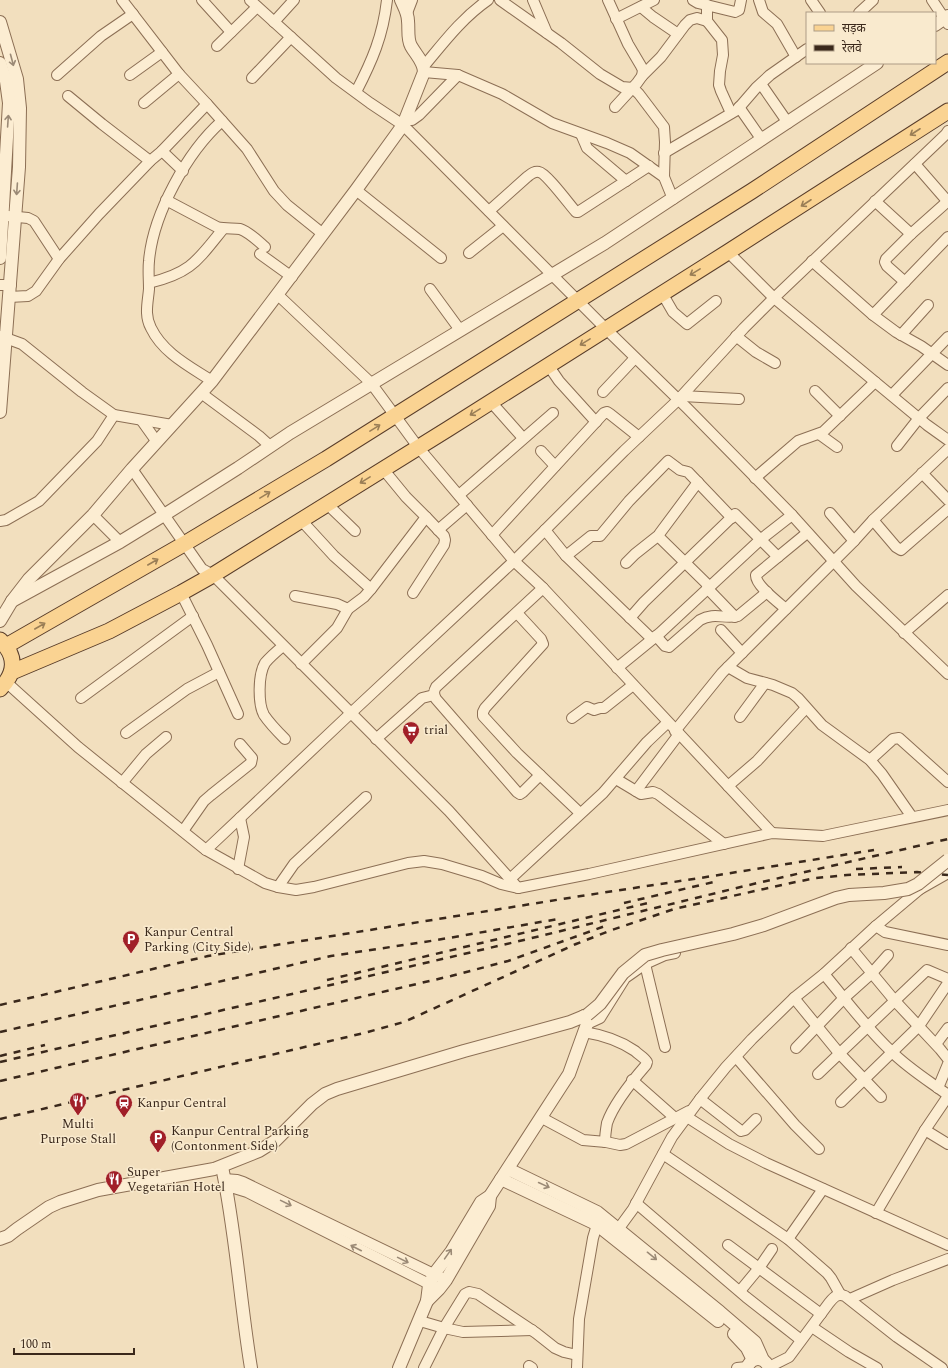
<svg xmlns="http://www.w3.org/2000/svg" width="948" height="1368" font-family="Spectral,'Noto Sans Devanagari',serif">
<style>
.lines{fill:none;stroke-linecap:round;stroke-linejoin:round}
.minor-casing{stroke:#8c6f55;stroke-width:12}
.tertiary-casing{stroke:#8c6f55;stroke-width:14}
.primary-casing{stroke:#593d2a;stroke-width:17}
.minor{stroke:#fcedd2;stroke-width:10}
.tertiary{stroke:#fcedd2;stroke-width:12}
.primary{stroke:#fad392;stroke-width:15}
.rail{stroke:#3a281b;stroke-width:2.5;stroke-dasharray:7 7;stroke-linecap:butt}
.tertiary-bridge-casing{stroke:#8c6f55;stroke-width:14;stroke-linecap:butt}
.tertiary-bridge{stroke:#fcedd2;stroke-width:12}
.oneway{stroke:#9b8a76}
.oneway2{stroke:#9a7e56}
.labels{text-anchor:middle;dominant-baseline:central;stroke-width:3;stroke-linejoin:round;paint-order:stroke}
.poi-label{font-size:13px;fill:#3a281b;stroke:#f9eace;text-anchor:start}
</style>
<rect width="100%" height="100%" fill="#f2dfbe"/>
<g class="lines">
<g class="minor-casing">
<g id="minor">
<path d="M122,0L179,74L207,104L247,149L274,191L287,205L323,234"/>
<path d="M202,0L231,32"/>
<path d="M250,0L336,78L370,103L403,125L606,329L687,408L792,515L856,586L948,674"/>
<path d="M500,0L561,43L600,74L622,87L633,88L639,94L664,127L665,142L664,177"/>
<path d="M533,0L547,33"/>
<path d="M608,0L628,44L641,66L643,70L642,76L637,83L615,107"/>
<path d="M693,0L698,3L735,12L739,10L741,0"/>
<path d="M759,0L763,12L777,24L796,57"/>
<path d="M811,0L820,13"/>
<path d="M932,0L948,24"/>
<path d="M707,5V21L722,40L723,55L720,71L719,85L721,91L731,113"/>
<path d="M641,7L653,17L678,34"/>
<path d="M407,13L412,0"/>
<path d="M859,13L873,0"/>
<path d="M616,19L654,0"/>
<path d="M274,22L294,0"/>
<path d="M217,46L257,7"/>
<path d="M424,66C444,42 462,18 488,0"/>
<path d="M424,72L458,75L502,94L552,123L607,143L630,153L664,177L673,199"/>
<path d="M57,75L101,36L133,14"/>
<path d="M130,75L162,52"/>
<path d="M642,76L661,57L685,25L690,20L697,18L707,21"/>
<path d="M252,78L291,37"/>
<path d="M761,84L788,123"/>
<path d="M356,92C372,61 383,36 387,0"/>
<path d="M68,96L102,124L150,161"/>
<path d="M144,103L179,74"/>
<path d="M739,107L762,140"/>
<path d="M405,120H412L419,115L458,75"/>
<path d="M581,134L587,148L626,181"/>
<path d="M162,151L183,171"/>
<path d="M664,153L737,110L756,88L770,75L807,49"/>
<path d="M915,164L948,202"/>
<path d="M356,190L441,258"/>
<path d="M166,200L217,227C225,229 233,228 240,229C249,232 258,241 265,247"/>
<path d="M875,201L911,234"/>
<path d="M489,211L527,177C531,174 534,171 539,172C546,173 569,204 576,212H578L649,166"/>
<path d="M8,216L28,218L34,221L59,259"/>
<path d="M728,252L774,298L927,425L948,440"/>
<path d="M469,253L503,226"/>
<path d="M260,254L292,277"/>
<path d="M812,261L873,315L896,332L921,346L948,365"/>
<path d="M905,282L887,266L885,262L886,259L911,234L948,201"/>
<path d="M149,283C191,273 197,261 223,229"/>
<path d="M0,285H11"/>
<path d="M430,289L460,330"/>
<path d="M662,293L673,312L687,324L716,301"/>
<path d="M278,295L371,383L418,447L514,561L543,588L772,833"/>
<path d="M9,297L28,296L36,291L59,259L99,214L150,161L162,151L207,104"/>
<path d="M873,315L948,237"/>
<path d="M901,335L928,305"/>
<path d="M0,336L22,344L82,392L114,415L172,425"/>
<path d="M736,336L756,352L775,363"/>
<path d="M548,365L559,381L596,422"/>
<path d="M212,381C189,366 163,353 151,328C144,315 148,302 149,289C149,280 148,270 149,261C153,214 187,152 222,121"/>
<path d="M815,391L840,416"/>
<path d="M603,392L635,358"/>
<path d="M201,393L259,436L270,446"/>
<path d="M892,395L948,337"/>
<path d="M682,396L739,399"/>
<path d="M491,402L523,438"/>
<path d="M142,421L157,442"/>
<path d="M819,434L837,447"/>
<path d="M897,446L919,418L948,388"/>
<path d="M541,451L555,466"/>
<path d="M132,469L202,569L213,575L449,811L518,888"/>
<path d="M922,473L948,500"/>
<path d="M755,478L798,441L823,432L875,382"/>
<path d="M698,482L660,533L659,537L709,586"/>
<path d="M459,495L553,413"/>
<path d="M327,504L355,531"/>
<path d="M830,513L854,541"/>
<path d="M93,515L120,542"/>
<path d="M301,520L334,556L371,589L426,517L406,497L383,469"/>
<path d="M873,520L896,547L901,550L948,509"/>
<path d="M0,521L6,520L39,501L97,441L114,415"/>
<path d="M438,530L467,505"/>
<path d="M545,530L566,556L652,639"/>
<path d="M492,535L604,413L607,412L610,414L639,437"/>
<path d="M566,556L591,536H600L629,501L668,461L680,470L688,472L732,518"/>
<path d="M626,563L635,554L659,535"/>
<path d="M707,588L735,617"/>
<path d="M181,593L207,645L238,714"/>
<path d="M413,593L444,545L445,540L444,536L426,517"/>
<path d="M295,596L337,604L348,609"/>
<path d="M786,609C778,602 755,585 756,575L807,533"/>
<path d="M517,613L541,639L543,644L485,708L483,712V716L517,753L580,813"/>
<path d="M630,618L644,602L735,514L778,557"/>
<path d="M721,630L742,653"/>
<path d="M904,633L948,595"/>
<path d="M656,636L665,646L669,647L700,620C714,612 724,619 738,616L767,592"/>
<path d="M283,646C277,651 270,657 265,663C258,675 258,704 264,715C270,724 278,732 285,739"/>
<path d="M301,664L337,628L348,609L364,597L371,589"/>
<path d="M728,667L747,678L773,685L792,693L798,698L822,725L870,760L882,774L912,817"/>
<path d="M617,668L660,633L760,540L792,515"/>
<path d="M6,682L78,747L206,850L265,883L278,887L296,890L314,887L408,863L424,861L442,864L482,876L501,884L518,888L589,874L772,833L823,836L948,810"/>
<path d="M81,698L193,616"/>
<path d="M740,717L765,683"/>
<path d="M572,718L587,707L594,710L600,708H604L633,685"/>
<path d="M675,731L722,673L854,541L873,520L948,449"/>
<path d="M126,733L187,689L219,672"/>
<path d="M376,739L422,698L434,695"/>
<path d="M870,760L893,739L899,738L948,782"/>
<path d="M540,775L523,792L520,794L517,792L436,699C434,695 433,692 436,687L543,588"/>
<path d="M616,779L641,794L653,792L658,794L724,844"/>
<path d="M122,783L146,754L166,737"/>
<path d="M728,786L757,761L806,708"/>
<path d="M636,791L679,734"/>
<path d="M183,831L204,801L211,795L251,763L252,758L240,744"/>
<path d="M206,850L351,713L514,561L624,451L678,400L744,328L774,298L946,134L948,131"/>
<path d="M238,869L244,837L240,818"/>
<path d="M510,879L603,793L647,742L667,723"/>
<path d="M278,887L294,864L366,797"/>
<path d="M914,891L920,889L948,873"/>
<path d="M876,926L885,932L948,945"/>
<path d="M851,948L895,1001L940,1049L948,1059"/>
<path d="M645,964L665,1047"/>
<path d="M824,974C846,1000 867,1029 892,1052C909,1069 929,1081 948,1095"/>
<path d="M794,998L839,1053L881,1097"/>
<path d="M587,1024L600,1018L625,978L645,964L665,955L675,953"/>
<path d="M584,1032C603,1035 619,1040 635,1051C639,1055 644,1057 647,1062L646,1065C633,1080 614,1103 607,1123C606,1129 605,1136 605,1142"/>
<path d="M936,1044L948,1028"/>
<path d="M796,1048L844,998L872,973L888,955"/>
<path d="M736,1057L795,1125L819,1149"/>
<path d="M818,1074L927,970L948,979"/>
<path d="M632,1080L675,1118"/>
<path d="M938,1088L948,1064"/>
<path d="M700,1099L741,1131L745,1130L756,1119"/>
<path d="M841,1102L919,1026L948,983"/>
<path d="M687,1117L729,1144L766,1163L948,1245"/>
<path d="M542,1118L583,1140L606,1142L620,1145L626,1144L689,1111"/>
<path d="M925,1130L948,1144"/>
<path d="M663,1154L788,1239L827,1273L831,1278L840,1294"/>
<path d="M224,1179L237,1180L243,1182L446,1280"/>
<path d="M226,1188H234L247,1192L435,1287"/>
<path d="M636,1203L746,1297L801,1340"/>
<path d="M876,1213L925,1130L948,1096"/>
<path d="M614,1235L633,1209L672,1137L700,1099L726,1067L752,1039L794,998L824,974L876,926L920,889"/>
<path d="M788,1239L823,1189"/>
<path d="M728,1245L821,1314"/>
<path d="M740,1291L759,1268L772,1249"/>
<path d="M850,1299L893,1280L948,1259"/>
<path d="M420,1321L444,1328L463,1332L532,1330"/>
<path d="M812,1327L849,1352L877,1368"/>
<path d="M529,1366L532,1368"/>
<path d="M769,1367L789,1357L829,1303C834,1297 837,1293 845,1296L897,1337L942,1368"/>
<path d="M424,1368L444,1328L465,1294L469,1292L478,1294L536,1333L555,1348L564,1352L577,1355"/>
<path d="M577,1368L579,1319L593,1238L599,1218"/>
<path d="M737,1368L747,1367"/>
</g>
</g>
<g class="tertiary-casing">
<g id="tertiary">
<path d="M0,22L17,79L20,108L19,167L0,412"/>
<path d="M935,25L948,16"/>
<path d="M0,63L6,81L9,103L0,258"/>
<path d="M12,601L120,542L164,515L238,468L290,433L605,243L877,63"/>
<path d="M0,621L12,601L29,579L93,515L132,469L212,381L356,190L403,125L424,72C424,62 416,55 411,46C407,39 409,29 408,21C408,13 404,7 401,0"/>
<path d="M222,1167C236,1233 240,1301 251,1368"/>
<path d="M508,1169L597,1212L720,1312L755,1342L763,1360"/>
<path d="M501,1179L596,1224L718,1321"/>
<path d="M0,1239L8,1236L17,1229L49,1207L60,1202L98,1190L214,1169L259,1151L275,1141L312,1104L325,1094L337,1089L464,1051L570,1022L587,1015"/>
<path d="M427,1301L439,1289L446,1280L489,1206L490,1196"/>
<path d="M734,1334L747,1348L753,1360"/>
<path d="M399,1368L427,1301L429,1285L434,1274L451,1252L481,1202L490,1196L569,1074L587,1024L584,1016"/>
<path d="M747,1368C751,1356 765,1356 769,1368"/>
</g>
</g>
<g class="primary-casing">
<g id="primary">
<path d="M0,640C17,656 16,673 0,689"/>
<path d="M6,646L184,544L326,459L752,191L948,62"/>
<path d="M12,672L109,631L181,593L213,575L448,429L728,252L948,111"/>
</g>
</g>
<use href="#minor" class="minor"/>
<use href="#tertiary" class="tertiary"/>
<use href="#primary" class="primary"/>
<g class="rail">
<path d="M856,869L902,867"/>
<path d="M624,903L718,881"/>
<path d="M327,980L652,902"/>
<path d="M0,1005L208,956L581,896L700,878L874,850"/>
<path d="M0,1032L331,956L437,940L558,919"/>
<path d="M0,1056L45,1045"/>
<path d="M0,1062L528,939L749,885L948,839"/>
<path d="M0,1081L451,976L508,961L608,925"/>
<path d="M0,1119L364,1033L404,1022L576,944L612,930L674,909L791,883L816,878L847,875L917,872L948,875"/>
</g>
<g class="tertiary-bridge-casing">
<path id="tertiary-bridge" d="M587,1015L600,1004L623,973L645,955L662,950L733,934L764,925L836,898L849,895L884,893L908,889L918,884L948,860"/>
</g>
<use href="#tertiary-bridge" class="tertiary-bridge"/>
</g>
<defs><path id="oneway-shaft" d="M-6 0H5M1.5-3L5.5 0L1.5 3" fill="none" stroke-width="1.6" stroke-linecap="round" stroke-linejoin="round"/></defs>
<g class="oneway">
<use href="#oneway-shaft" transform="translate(12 60) rotate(75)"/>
<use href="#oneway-shaft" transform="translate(8 121) rotate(-86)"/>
<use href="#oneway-shaft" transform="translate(17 189) rotate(94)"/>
<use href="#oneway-shaft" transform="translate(544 1185) rotate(25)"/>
<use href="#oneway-shaft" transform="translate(286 1203) rotate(26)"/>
<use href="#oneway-shaft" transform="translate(356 1248) rotate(-153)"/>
<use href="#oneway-shaft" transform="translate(448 1254) rotate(-55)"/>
<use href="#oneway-shaft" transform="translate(652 1256) rotate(39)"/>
<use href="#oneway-shaft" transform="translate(403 1260) rotate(26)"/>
</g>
<g class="oneway2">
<use href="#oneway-shaft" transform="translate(915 132) rotate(147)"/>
<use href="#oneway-shaft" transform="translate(806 203) rotate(147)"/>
<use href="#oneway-shaft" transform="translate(695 272) rotate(149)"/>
<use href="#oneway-shaft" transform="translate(585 342) rotate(148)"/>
<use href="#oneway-shaft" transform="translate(475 412) rotate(148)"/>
<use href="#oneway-shaft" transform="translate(375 428) rotate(-32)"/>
<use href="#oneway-shaft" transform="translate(365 480) rotate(148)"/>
<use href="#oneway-shaft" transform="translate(265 495) rotate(-31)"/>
<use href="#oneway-shaft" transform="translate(153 562) rotate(-30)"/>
<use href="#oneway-shaft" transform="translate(40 626) rotate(-30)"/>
</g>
<defs>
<g id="supermarket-pin" transform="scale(0.9)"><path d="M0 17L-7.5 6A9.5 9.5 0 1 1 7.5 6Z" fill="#a11f28" stroke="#f9eace"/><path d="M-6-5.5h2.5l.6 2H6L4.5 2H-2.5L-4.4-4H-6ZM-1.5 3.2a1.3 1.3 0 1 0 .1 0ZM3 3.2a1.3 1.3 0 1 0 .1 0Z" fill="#fff"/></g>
<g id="parking-pin" transform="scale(0.9)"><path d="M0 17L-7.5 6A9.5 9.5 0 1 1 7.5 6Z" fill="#a11f28" stroke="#f9eace"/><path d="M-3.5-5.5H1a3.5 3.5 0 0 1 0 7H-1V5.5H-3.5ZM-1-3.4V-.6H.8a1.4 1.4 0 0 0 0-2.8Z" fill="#fff"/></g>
<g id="restaurant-pin" transform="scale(0.9)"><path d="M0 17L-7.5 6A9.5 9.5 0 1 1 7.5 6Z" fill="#a11f28" stroke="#f9eace"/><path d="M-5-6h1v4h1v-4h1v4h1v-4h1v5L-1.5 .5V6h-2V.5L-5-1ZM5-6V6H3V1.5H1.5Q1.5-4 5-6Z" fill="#fff"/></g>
<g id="station-pin" transform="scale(0.9)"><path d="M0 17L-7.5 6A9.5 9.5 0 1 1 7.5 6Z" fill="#a11f28" stroke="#f9eace"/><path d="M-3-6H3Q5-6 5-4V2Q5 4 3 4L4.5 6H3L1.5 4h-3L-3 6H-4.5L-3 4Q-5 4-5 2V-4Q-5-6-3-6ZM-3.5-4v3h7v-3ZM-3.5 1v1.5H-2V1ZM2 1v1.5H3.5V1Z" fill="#fff"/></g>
</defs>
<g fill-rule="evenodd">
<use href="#supermarket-pin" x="411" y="730"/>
<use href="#parking-pin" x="131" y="939"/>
<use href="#restaurant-pin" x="78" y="1101"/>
<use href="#station-pin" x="124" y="1103"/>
<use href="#parking-pin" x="158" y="1138"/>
<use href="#restaurant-pin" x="114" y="1179"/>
</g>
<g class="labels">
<g class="poi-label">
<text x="424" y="730">trial</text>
<text x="144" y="932">Kanpur Central<tspan x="144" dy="15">Parking (City Side)</tspan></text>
<text x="137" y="1103">Kanpur Central</text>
<text x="78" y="1124" text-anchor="middle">Multi<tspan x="78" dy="15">Purpose Stall</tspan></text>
<text x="171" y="1131">Kanpur Central Parking<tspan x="171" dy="15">(Contonment Side)</tspan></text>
<text x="127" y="1172">Super<tspan x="127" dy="15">Vegetarian Hotel</tspan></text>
</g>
</g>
<rect x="806" y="12" width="130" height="52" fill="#f9eace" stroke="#ad9c86"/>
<rect x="814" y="25" width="20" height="6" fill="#fad392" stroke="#ad9c86"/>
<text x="842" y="32" font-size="12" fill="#3a281b">सड़क</text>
<rect x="814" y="45" width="20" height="6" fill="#3a281b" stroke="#ad9c86"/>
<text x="842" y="52" font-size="12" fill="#3a281b">रेलवे</text>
<path d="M14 1348v6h120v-6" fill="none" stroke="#3a281b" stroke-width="2"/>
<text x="20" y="1348" font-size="12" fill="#3a281b" stroke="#f9eace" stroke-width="3" paint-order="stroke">100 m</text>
</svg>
